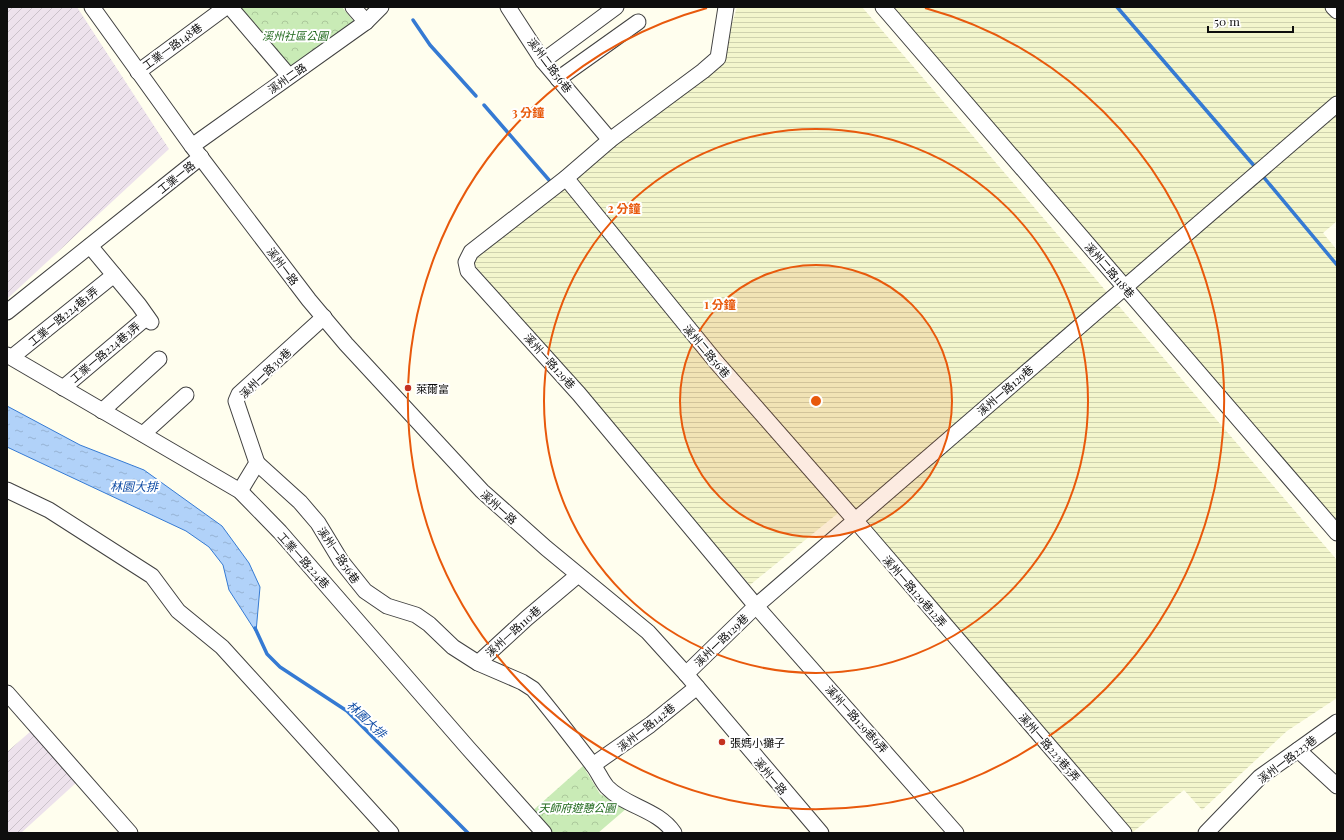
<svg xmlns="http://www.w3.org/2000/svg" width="1344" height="840" font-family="'Playfair Display','Noto Sans TC',serif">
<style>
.industrial{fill:url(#industrial-furrows)}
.farmland{fill:url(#farmland-rules)}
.park{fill:url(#park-crowns)}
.water{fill:url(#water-ripples);stroke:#357ad3}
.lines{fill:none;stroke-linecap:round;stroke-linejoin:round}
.stream{stroke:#357ad3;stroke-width:3.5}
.minor-casing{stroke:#414141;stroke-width:17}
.minor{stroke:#fff;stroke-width:15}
.ring{fill:none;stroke:#e8590c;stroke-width:2}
.poi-dot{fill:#c43220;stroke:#fff;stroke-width:1.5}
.labels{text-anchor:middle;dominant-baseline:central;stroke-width:4;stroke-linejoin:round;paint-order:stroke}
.park-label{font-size:11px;font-style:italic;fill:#1f681b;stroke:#fff}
.street-label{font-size:11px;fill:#0e0e0e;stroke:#fff}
.poi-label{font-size:11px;fill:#0e0e0e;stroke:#fff;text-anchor:start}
.water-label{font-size:12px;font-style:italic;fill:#114da5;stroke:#fff}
.centre{fill:#e8590c;stroke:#fff;stroke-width:2}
.ring-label{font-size:12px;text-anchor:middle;font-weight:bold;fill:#e8590c;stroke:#fff;stroke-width:4;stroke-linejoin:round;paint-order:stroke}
</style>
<defs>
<pattern id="industrial-furrows" width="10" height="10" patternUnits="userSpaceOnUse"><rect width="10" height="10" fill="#ede2ec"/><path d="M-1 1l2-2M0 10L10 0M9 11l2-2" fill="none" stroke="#cac1c9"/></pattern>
<pattern id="farmland-rules" width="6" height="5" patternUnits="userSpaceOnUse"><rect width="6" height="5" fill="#f3f6cd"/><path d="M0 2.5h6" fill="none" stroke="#cfd2af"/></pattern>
<pattern id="park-crowns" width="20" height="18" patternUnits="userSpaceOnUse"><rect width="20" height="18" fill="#c9ebb6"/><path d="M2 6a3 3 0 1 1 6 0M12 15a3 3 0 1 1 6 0" fill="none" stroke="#abc89b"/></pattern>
<pattern id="water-ripples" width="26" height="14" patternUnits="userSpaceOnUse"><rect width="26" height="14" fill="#b1d2f9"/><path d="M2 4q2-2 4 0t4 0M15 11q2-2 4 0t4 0" fill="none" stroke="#97b3d4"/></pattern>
</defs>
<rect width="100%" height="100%" fill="#fffeee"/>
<g class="industrial">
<path d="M7,7H77L169,149L7,299Z"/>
<path d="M31,731L77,782L21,833H7V752Z"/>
</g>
<g class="farmland">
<path d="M737,7H862L1337,560V698L1287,731L1202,810L1184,790L1133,832L848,505L750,585L472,262L592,163L718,69Z"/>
<path d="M887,7H1337V221L1323,233L1337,250V522Z"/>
</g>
<g class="park">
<path d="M236,7H342L357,25L289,74Z"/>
<path d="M583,766L600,794L627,808L598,833H546L529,814Z"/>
</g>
<path class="water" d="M7,406L80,445L144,470L222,526L249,563L260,587L256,632L229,590L223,565L209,547L186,531L7,447Z"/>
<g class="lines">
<g class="stream">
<path d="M1117,7L1256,168"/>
<path d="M413,20L430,45L476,96"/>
<path d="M484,105L549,180"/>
<path d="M1261,174L1337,265"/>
<path d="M255,628L267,654L280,667L347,711L468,833"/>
</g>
<g class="minor-casing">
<g id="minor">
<path d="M92,7L192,146L309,300L346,344L482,491L546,548L648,632L686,674L821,833"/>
<path d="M230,7L289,76"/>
<path d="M353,7L366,22"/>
<path d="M508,7L543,61L610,140"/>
<path d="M726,7L718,58L703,71L610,140L566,178L471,252L466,262L468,271L579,394L756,606L956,833"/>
<path d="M883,7L1337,533"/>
<path d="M1333,7L1337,11"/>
<path d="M543,61L616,7"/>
<path d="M138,72L226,7"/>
<path d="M558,79L638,22"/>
<path d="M192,146L366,22L381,7"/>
<path d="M566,178L717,363L855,520L1124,833"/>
<path d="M90,246L139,305L151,322"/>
<path d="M7,312L201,157"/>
<path d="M7,355L240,491L280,532L468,748L544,833"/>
<path d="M12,357L114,275"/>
<path d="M63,388L147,317"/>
<path d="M102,411L159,359"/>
<path d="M143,434L186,395"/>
<path d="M257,463L300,502L318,523L341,561L365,591L387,606L416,615L429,624L453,647L478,663L522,682L533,689C554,714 573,739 592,764C598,771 601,780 607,787C626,807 658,809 674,833"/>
<path d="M7,490L49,510L152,576L178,611L222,647L391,833"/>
<path d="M240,491L257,463L236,401L239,394L324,317"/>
<path d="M478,663L527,618L578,575"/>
<path d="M686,674L756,606L1337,104"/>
<path d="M7,693L130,833"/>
<path d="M1298,750L1337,786"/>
<path d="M593,765L650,725L697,687"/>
<path d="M1206,833L1260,777L1337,722"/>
</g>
</g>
<use href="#minor" class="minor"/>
</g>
<circle cx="816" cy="401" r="136" fill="#e8590c" fill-opacity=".12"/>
<g class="ring">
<circle cx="816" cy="401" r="136"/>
<circle cx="816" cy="401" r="272"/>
<path d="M925 8A408 408 0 1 1 707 8"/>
</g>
<g class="poi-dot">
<circle cx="408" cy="388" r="4"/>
<circle cx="722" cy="742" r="4"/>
</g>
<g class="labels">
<g class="park-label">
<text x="295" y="35">溪州社區公園</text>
<text x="577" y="807">天師府遊憩公園</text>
</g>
<g class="street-label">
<text transform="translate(172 46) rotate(-36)">工業一路148巷</text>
<text transform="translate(550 65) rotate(53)">溪州二路56巷</text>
<text transform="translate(287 78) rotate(-35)">溪州二路</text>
<text transform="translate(176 177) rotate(-39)">工業一路</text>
<text transform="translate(283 266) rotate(53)">溪州一路</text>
<text transform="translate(1110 270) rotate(49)">溪州二路118巷</text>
<text transform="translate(63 316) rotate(-39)">工業一路224巷1弄</text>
<text transform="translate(707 351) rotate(50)">溪州二路56巷</text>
<text transform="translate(105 352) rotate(-40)">工業一路224巷3弄</text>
<text transform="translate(550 361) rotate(48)">溪州一路129巷</text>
<text transform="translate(265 373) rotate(-44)">溪州一路30巷</text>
<text transform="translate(1005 390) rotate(-41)">溪州一路129巷</text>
<text transform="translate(499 507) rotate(42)">溪州一路</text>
<text transform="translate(339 555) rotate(56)">溪州一路56巷</text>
<text transform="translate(304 560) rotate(48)">工業一路224巷</text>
<text transform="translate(915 591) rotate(49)">溪州一路129巷12弄</text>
<text transform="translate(513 631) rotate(-42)">溪州一路110巷</text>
<text transform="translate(721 640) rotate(-44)">溪州一路129巷</text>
<text transform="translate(857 719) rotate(48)">溪州一路129巷6弄</text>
<text transform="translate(646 727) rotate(-38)">溪州一路142巷</text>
<text transform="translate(1050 747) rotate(49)">溪州一路223巷5弄</text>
<text transform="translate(1287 759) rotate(-37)">溪州一路223巷</text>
<text transform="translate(771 776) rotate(50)">溪州一路</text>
</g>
<g class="poi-label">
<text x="416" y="388">萊爾富</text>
<text x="730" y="742">張媽小攤子</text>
</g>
<g class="water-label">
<text x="134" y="486">林園大排</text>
<text transform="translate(367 719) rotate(43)">林園大排</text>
</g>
</g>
<circle cx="816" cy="401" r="6" class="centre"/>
<g class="ring-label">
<text x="528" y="117">3 分鐘</text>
<text x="624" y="213">2 分鐘</text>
<text x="720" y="309">1 分鐘</text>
</g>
<rect width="1344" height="840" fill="none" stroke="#0e0e0e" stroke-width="16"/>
<path d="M1208 26v6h85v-6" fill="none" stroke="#0e0e0e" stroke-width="2"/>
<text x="1214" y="26" font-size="12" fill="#0e0e0e" stroke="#ffffff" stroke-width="3" paint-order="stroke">50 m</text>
</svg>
